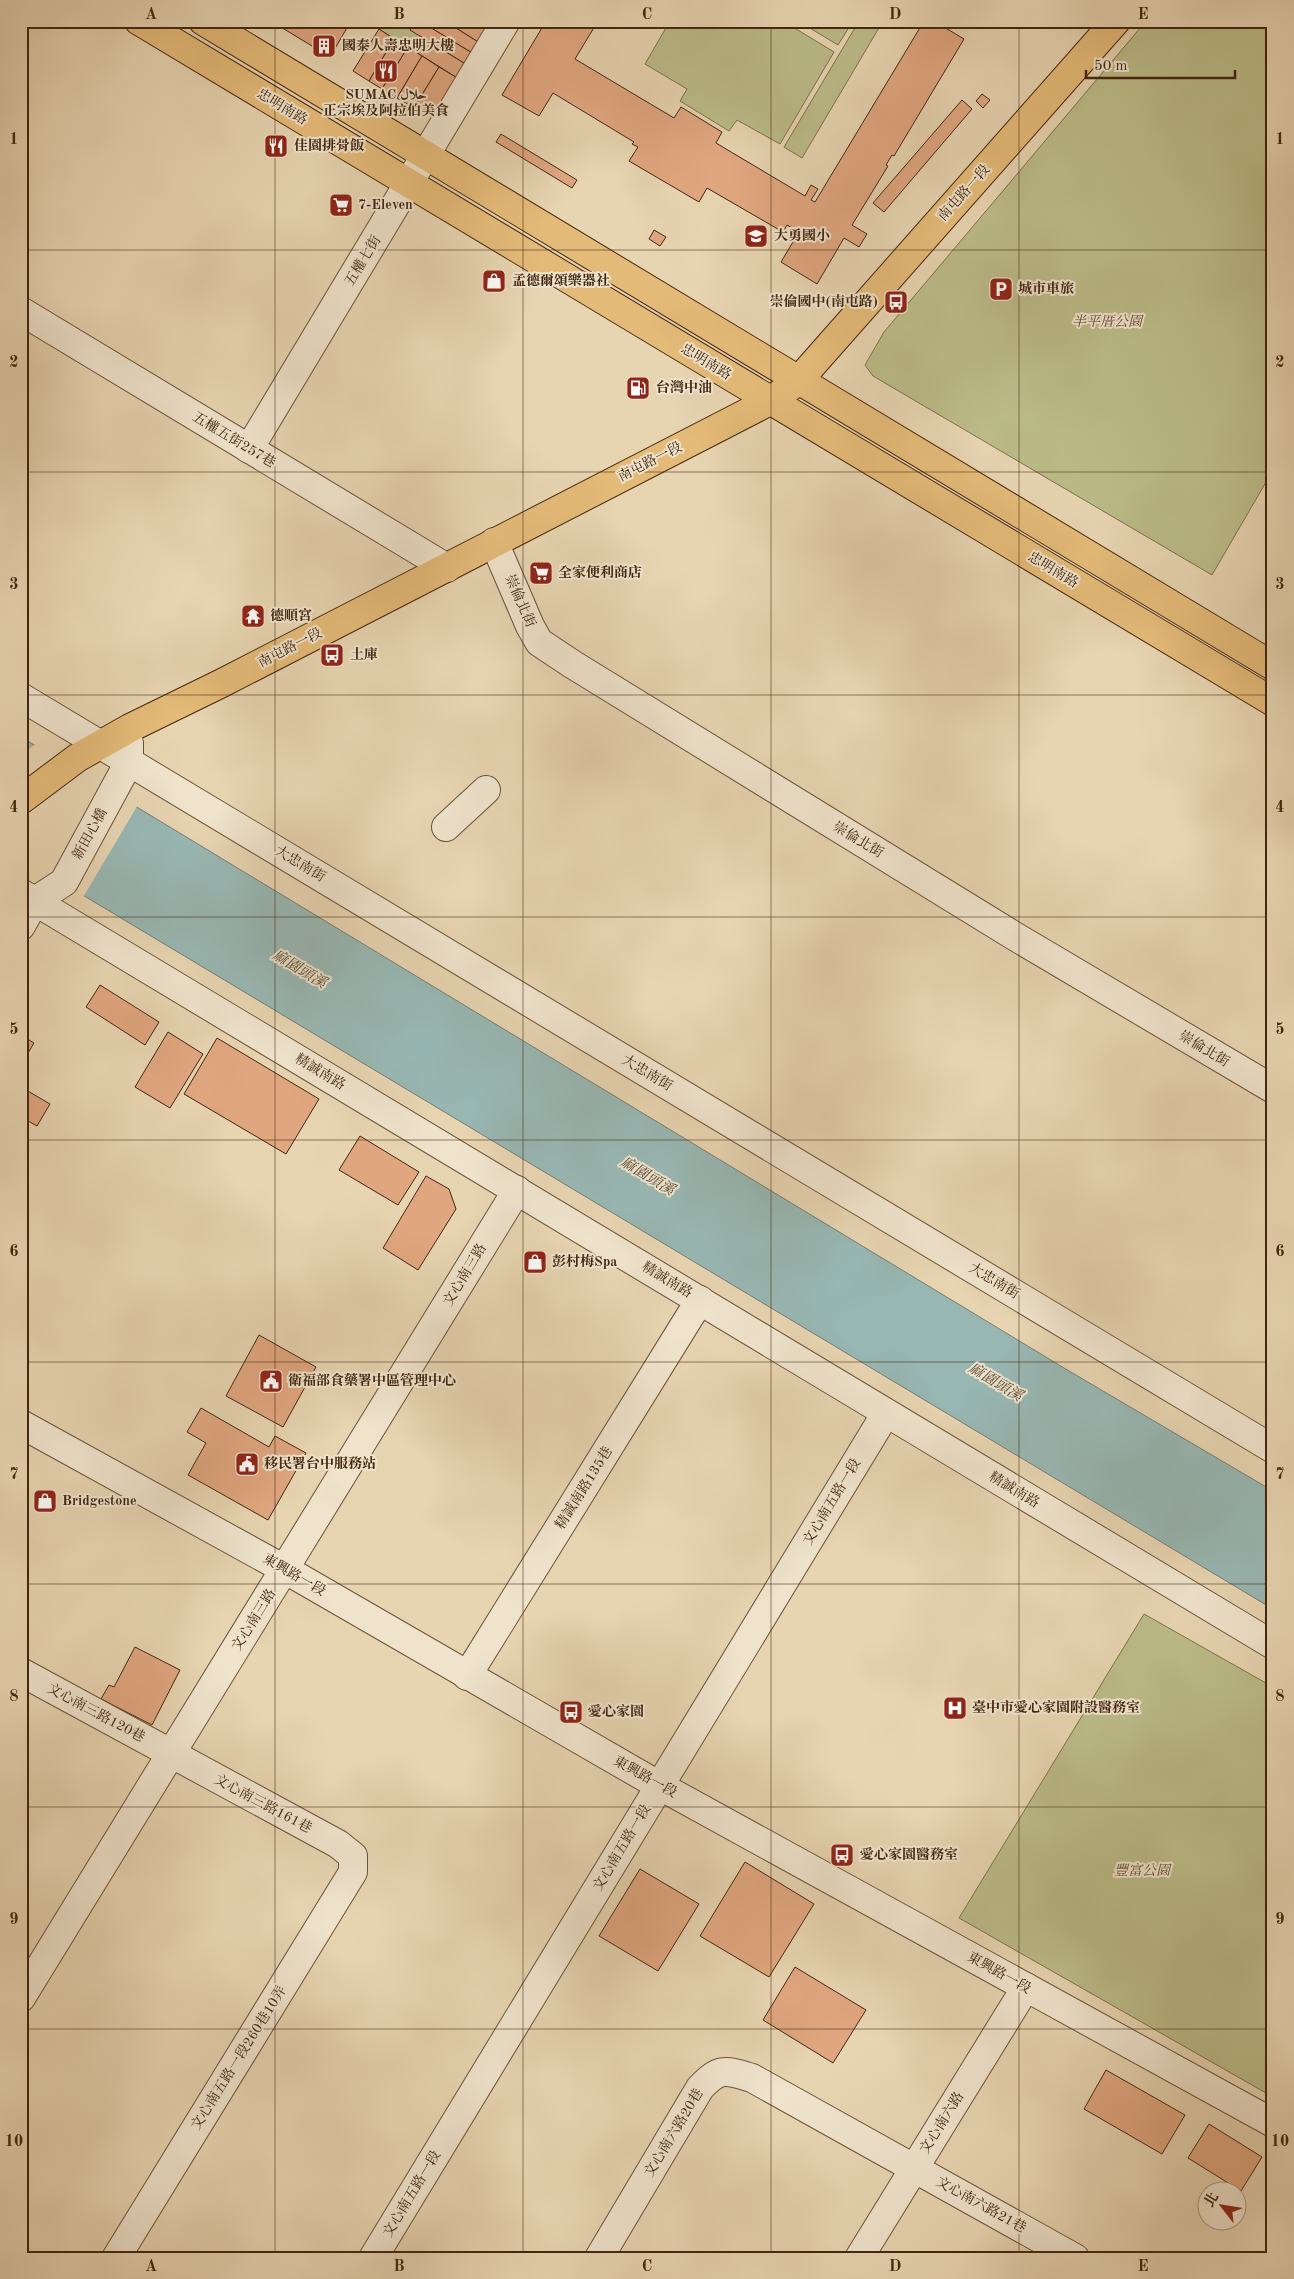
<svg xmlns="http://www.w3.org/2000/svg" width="1294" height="2279" font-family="'Old Standard TT',Amiri,'Noto Serif TC',serif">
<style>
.green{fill:#bb8;stroke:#7e704c}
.water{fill:#98b7b3;stroke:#767d71}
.pier{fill:#e7d4b1}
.building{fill:#e0a680;stroke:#42260f}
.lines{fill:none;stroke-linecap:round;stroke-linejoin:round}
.minor-casing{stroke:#6b5238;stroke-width:30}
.major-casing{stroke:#42260f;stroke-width:30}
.minor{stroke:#efe3cc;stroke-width:28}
.major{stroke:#e4ba78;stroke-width:28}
.grid{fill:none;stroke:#42260f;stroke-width:1;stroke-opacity:0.55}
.labels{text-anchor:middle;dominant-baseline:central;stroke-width:4;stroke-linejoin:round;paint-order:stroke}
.poi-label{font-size:14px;font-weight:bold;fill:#42260f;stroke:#efe3cc;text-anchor:start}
.street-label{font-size:14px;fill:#42260f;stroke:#efe3cc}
.park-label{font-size:14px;font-style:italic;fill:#604b2d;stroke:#efe3cc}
.water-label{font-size:15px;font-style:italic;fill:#584a38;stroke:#efe3cc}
.neatline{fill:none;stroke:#42260f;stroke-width:2}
.grid-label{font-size:16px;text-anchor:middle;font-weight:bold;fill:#42260f}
</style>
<rect width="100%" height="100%" fill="#e7d4b1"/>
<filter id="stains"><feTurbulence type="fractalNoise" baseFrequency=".004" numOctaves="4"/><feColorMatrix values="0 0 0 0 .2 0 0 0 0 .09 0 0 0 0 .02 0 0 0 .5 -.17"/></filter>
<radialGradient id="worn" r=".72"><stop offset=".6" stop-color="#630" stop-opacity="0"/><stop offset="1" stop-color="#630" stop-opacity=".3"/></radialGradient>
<g class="green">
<path d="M384,21H415L420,36L411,49L379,29Z"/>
<path d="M670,21H783L834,52L780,144L737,120L729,131L680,101L687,89L645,64Z"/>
<path d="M798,21H853L838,45Z"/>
<path d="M859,21H883L802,158L784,147Z"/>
<path d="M1146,21H1273V470L1212,575L873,376L865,365L884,332Z"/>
<path d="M1144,1614L1273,1687V2097L959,1918Z"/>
</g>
<path class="water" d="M21,737L1064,1368L1273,1491V1609L21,858Z"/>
<path class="pier" d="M37,743L139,803L82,899L21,861V755Z"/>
<g class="building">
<path d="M271,21H351L330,57Z"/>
<path d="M415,21H420L474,54L467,65L410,30Z"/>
<path d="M420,21H445L480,43L474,54Z"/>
<path d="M445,21H478L490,28L480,43Z"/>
<path d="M546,21H598L575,59L674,118L681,107L722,132L716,143L805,196L811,185L818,189L811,200L815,202L924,21H934L964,39L894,156L892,155L886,165L888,166L852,225L867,234L859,247L844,238L817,284L781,262L799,232L787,225L783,232L707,188L699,202L629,161L638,147L632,144L634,142L553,93L539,116L502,95Z"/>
<path d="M379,29L394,39L369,81L353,71Z"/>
<path d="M420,36L467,65L459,79L411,49Z"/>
<path d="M394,39L408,47L382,89L369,81Z"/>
<path d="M408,47L422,56L397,98L382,89Z"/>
<path d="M422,56L439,67L414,108L397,98Z"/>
<path d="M439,67L459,79L443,105L417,110L414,108Z"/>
<path d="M982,94L990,100L983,108L976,101Z"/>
<path d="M962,100L972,109L884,212L873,203Z"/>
<path d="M501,134L577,180L572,188L496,142Z"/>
<path d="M654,230L666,237L660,246L649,239Z"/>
<path d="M100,985L159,1022L145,1045L86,1007Z"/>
<path d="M168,1032L203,1054L170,1108L135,1087Z"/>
<path d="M21,1035L34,1043L21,1065Z"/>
<path d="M217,1038L319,1099L286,1154L184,1094Z"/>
<path d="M21,1087L50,1104L37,1126L21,1117Z"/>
<path d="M360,1136L419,1172L398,1205L339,1170Z"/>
<path d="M426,1176L449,1189L456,1209L418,1270L383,1248Z"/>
<path d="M259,1335L316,1367L283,1427L226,1396Z"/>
<path d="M201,1408L269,1447L275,1436L306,1453L268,1520L188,1475L206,1443L187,1432Z"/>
<path d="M135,1647L180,1670L152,1725L101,1699L109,1685L114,1687Z"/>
<path d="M745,1862L814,1904L769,1977L700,1936Z"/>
<path d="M640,1869L699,1904L658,1971L599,1936Z"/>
<path d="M795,1967L866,2010L833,2063L763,2020Z"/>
<path d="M1106,2070L1185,2115L1162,2154L1084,2109Z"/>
<path d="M1209,2124L1262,2157L1241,2191L1188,2158Z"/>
</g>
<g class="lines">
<g class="minor-casing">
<g id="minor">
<path d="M21,311L447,568"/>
<path d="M249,449L506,21"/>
<path d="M494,542L530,626L539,642L572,664L1016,937L1273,1089"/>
<path d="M21,697L1273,1449"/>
<path d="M446,827L486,790"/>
<path d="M21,893L1273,1645"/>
<path d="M21,926L35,901L64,882L129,762V743"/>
<path d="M21,1424L286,1570L660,1786L1273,2123"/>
<path d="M21,1672L338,1844L353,1856V1872L116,2258"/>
<path d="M467,1676L700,1300"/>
<path d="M21,1998L517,1190"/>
<path d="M373,2258L886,1413"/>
<path d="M599,2258L700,2088C720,2067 725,2070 752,2078L1075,2258"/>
<path d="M859,2258L1026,1987"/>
</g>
</g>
<g class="major-casing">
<g id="major">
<path d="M139,21L1273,702"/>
<path d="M203,21L1273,666"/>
<path d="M21,800L77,758L130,728L222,683L770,401L798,381L1116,21"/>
</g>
</g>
<use href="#minor" class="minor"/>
<use href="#major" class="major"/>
</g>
<path class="grid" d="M275,21V2258M523,21V2258M771,21V2258M1019,21V2258M21,250H1273M21,472H1273M21,695H1273M21,917H1273M21,1140H1273M21,1362H1273M21,1584H1273M21,1807H1273M21,2029H1273"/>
<defs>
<g id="building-square" transform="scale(1.25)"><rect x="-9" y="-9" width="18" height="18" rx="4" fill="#8f2418" stroke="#efe3cc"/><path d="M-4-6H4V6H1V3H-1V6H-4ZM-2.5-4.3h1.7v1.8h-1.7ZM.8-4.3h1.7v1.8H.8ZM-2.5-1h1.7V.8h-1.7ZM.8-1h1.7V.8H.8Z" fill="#fff"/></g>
<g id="restaurant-square" transform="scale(1.25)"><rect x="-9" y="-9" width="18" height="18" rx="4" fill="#8f2418" stroke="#efe3cc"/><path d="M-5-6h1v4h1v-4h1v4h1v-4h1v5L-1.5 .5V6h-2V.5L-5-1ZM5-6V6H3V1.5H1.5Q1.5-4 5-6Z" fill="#fff"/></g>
<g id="supermarket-square" transform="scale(1.25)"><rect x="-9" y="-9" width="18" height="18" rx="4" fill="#8f2418" stroke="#efe3cc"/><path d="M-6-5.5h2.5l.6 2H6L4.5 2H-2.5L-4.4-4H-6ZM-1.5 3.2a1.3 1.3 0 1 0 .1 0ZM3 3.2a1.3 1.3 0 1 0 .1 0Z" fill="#fff"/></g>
<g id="school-square" transform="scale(1.25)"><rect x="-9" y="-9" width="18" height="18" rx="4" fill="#8f2418" stroke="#efe3cc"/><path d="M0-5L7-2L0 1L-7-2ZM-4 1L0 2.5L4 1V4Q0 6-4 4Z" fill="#fff"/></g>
<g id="shop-square" transform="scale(1.25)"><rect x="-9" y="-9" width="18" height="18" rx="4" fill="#8f2418" stroke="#efe3cc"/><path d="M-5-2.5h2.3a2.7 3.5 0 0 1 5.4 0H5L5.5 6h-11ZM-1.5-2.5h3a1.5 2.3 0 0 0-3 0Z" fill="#fff"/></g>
<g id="parking-square" transform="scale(1.25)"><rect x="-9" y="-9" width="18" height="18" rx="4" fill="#8f2418" stroke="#efe3cc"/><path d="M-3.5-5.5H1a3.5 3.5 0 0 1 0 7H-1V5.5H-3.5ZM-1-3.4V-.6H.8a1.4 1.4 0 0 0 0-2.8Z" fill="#fff"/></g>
<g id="bus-square" transform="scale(1.25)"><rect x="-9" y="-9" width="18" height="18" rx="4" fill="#8f2418" stroke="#efe3cc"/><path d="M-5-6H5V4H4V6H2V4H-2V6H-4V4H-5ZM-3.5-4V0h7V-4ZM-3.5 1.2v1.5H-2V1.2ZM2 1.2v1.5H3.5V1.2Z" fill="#fff"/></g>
<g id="fuel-square" transform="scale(1.25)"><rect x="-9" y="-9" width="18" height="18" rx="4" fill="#8f2418" stroke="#efe3cc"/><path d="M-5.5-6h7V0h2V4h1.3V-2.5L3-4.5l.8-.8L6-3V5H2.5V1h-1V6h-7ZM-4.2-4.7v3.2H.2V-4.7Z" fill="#fff"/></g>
<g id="temple-square" transform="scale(1.25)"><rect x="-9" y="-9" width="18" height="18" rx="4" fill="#8f2418" stroke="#efe3cc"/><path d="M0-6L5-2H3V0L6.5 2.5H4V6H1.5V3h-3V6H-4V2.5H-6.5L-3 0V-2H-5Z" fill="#fff"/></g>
<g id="civic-square" transform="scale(1.25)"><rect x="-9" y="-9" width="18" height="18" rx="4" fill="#8f2418" stroke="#efe3cc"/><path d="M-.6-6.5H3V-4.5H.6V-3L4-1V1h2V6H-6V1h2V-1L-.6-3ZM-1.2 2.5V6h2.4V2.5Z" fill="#fff"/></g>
<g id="hospital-square" transform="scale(1.25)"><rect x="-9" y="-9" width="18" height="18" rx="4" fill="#8f2418" stroke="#efe3cc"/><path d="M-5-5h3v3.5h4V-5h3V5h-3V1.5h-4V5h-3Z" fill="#fff"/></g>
</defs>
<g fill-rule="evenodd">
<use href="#building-square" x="324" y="46"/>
<use href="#restaurant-square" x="386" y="71"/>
<use href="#restaurant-square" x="276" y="146"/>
<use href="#supermarket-square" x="341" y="205"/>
<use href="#school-square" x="756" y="236"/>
<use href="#shop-square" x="494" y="281"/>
<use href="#parking-square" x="1001" y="289"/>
<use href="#bus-square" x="896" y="302"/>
<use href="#fuel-square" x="638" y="388"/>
<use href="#supermarket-square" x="541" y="573"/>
<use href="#temple-square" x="253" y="616"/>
<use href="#bus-square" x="332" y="655"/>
<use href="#shop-square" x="535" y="1262"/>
<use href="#civic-square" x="271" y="1381"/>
<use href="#civic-square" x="247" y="1464"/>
<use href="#shop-square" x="45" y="1501"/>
<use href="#hospital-square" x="955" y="1708"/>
<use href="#bus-square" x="571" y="1712"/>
<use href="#bus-square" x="842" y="1855"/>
</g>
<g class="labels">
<g class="poi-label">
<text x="342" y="46">國泰人壽忠明大樓</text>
<text x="386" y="95" text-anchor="middle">SUMAC حلال<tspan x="386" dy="16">正宗埃及阿拉伯美食</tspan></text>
<text x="294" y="146">佳園排骨飯</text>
<text x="358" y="205">7-Eleven</text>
<text x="774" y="236">大勇國小</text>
<text x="512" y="281">孟德爾頌樂器社</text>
<text x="1018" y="289">城市車旅</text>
<text x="878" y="302" text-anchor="end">崇倫國中(南屯路)</text>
<text x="656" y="388">台灣中油</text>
<text x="558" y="573">全家便利商店</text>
<text x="270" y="616">德順宮</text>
<text x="350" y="655">土庫</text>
<text x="552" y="1262">彭村梅Spa</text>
<text x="288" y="1381">衛福部食藥署中區管理中心</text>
<text x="264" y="1464">移民署台中服務站</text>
<text x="62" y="1501">Bridgestone</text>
<text x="972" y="1708">臺中市愛心家園附設醫務室</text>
<text x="588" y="1712">愛心家園</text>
<text x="860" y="1855">愛心家園醫務室</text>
</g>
<g class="street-label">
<text transform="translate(282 107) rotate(31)">忠明南路</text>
<text transform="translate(964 193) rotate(-48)">南屯路一段</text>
<text transform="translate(363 261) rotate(-59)">五權七街</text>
<text transform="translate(706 362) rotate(31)">忠明南路</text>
<text transform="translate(234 440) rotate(31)">五權五街257巷</text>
<text transform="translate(650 462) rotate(-27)">南屯路一段</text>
<text transform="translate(1053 570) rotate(31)">忠明南路</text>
<text transform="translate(520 601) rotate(66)">崇倫北街</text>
<text transform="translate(290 648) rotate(-27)">南屯路一段</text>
<text transform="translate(90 834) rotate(-61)">新田心橋</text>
<text transform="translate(858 840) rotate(31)">崇倫北街</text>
<text transform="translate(300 864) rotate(31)">大忠南街</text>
<text transform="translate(1204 1049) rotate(31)">崇倫北街</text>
<text transform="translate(320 1072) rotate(31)">精誠南路</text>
<text transform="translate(647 1073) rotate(31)">大忠南街</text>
<text transform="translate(465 1275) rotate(-59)">文心南三路</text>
<text transform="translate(667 1280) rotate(31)">精誠南路</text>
<text transform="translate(994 1281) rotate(31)">大忠南街</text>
<text transform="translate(584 1488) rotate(-58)">精誠南路135巷</text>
<text transform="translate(1014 1490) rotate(31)">精誠南路</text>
<text transform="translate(832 1502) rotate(-59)">文心南五路一段</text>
<text transform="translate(294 1575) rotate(30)">東興路一段</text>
<text transform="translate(254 1620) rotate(-58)">文心南三路</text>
<text transform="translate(96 1713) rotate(28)">文心南三路120巷</text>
<text transform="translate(645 1777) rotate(29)">東興路一段</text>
<text transform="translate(263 1804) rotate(28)">文心南三路161巷</text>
<text transform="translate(622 1848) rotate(-59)">文心南五路一段</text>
<text transform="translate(999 1973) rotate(29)">東興路一段</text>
<text transform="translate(239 2058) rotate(-58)">文心南五路一段260巷10弄</text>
<text transform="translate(942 2123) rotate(-58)">文心南六路</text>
<text transform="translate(674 2133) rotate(-59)">文心南六路20巷</text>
<text transform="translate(412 2194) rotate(-59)">文心南五路一段</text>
<text transform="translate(981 2205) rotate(29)">文心南六路21巷</text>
</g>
<g class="park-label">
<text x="1107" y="322">半平厝公園</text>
<text x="1142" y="1871">豐富公園</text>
</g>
<g class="water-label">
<text transform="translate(299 970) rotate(31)">麻園頭溪</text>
<text transform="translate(647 1177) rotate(31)">麻園頭溪</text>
<text transform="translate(995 1383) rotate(31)">麻園頭溪</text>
</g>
</g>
<rect width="1294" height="2279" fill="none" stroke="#e7d4b1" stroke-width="55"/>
<g transform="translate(1222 2206) rotate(301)"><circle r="24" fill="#efe3cc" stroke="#aa9780"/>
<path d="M0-4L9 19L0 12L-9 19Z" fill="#8f2418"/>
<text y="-8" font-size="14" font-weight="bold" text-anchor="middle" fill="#42260f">北</text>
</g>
<path d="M1086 70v8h149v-8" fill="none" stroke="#42260f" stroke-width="2.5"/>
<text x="1094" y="70" font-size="15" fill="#42260f" stroke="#efe3cc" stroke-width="4" paint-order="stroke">50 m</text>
<rect x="28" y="28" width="1238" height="2224" class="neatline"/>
<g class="grid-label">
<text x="151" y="19">A</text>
<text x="399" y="19">B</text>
<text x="647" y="19">C</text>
<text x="895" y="19">D</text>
<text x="1143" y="19">E</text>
<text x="14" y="144">1</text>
<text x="1280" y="144">1</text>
<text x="14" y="367">2</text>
<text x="1280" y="367">2</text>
<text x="14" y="589">3</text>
<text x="1280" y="589">3</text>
<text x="14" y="812">4</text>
<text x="1280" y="812">4</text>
<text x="14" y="1034">5</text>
<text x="1280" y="1034">5</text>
<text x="14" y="1256">6</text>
<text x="1280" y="1256">6</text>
<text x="14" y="1479">7</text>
<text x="1280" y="1479">7</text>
<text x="14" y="1701">8</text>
<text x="1280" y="1701">8</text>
<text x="14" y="1924">9</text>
<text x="1280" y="1924">9</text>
<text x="14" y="2146">10</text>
<text x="1280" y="2146">10</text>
<text x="151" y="2271">A</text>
<text x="399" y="2271">B</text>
<text x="647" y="2271">C</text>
<text x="895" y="2271">D</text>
<text x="1143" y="2271">E</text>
</g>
<rect width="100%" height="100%" filter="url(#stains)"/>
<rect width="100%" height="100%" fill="url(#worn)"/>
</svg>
